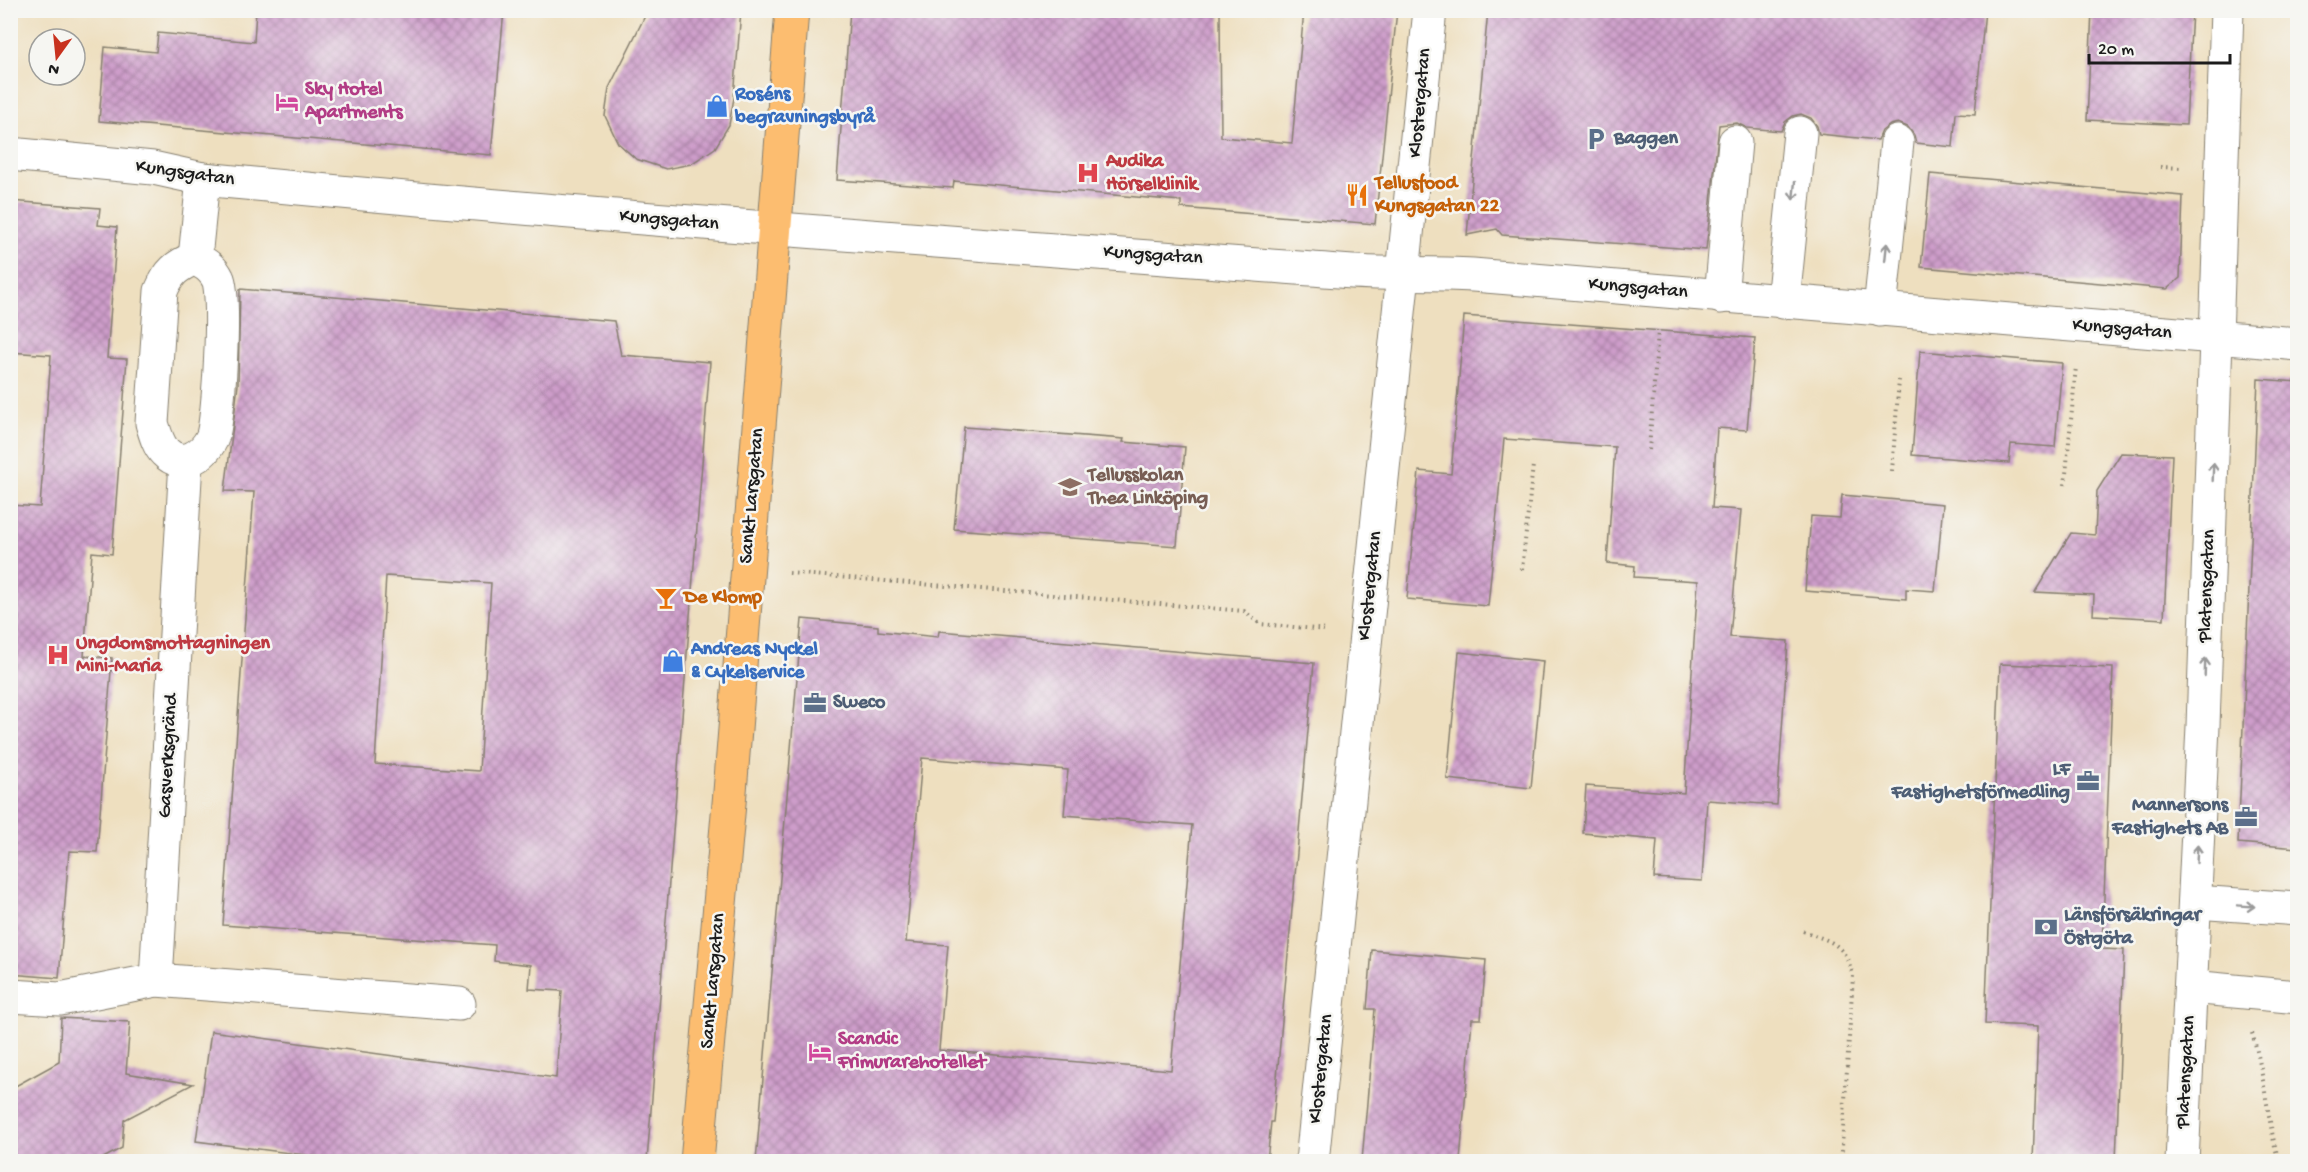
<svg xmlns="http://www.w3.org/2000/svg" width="2308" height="1172" font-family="'Gochi Hand',sans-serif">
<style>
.building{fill:url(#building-cross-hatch);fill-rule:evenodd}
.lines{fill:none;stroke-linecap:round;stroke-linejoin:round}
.minor-casing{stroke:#857e6e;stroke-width:35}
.major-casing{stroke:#857e6e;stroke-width:35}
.path{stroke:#857e6e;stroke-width:4;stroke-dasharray:1.5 4.5;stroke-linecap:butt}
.minor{stroke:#fff;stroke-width:33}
.major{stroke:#fcbd6f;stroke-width:33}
.oneway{stroke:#999}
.labels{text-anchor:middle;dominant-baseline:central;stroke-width:5;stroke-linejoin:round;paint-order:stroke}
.hotel-label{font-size:20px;font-weight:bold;fill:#b23c85;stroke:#f6f6f2;text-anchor:start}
.shop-label{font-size:20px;font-weight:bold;fill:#366cbe;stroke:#f6f6f2;text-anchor:start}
.street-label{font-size:20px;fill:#1c1c1c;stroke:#f6f6f2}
.service-label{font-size:20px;font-weight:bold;fill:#4e5e75;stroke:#f6f6f2;text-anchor:start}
.health-label{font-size:20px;font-weight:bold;fill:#be3a42;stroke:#f6f6f2;text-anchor:start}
.food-label{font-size:20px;font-weight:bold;fill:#c56008;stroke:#f6f6f2;text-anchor:start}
.education-label{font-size:20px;font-weight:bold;fill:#785e54;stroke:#f6f6f2;text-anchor:start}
</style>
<defs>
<pattern id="building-cross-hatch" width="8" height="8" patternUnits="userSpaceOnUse" patternTransform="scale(1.5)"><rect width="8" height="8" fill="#ce9dca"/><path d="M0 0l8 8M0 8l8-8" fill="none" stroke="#a67fa3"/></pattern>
</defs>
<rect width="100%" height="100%" fill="#f6f6f2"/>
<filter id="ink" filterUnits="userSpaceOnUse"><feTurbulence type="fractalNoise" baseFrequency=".0167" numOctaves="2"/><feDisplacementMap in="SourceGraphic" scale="12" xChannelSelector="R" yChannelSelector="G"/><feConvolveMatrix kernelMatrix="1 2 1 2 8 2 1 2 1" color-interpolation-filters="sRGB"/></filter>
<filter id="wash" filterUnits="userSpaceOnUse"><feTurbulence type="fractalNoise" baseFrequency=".008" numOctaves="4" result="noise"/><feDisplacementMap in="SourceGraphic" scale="24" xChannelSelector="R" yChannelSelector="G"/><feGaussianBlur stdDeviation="1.35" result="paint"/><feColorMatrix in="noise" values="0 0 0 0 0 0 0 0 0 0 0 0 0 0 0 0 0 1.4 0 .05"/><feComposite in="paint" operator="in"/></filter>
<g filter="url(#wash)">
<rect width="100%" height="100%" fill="#eedfbf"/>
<g id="blocks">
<g class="building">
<path d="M256,10H504L491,155L99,121L105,47L156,52L158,33L254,42Z"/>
<path d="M648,10H741L734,98L729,125L715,148L691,164L666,169L636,159L618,143L605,116L609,88Z"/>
<path d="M850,10H1220L1221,137L1292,143L1304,10H1397L1375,224L1181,208V201L954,181L953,188L837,180Z"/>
<path d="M1488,10H1985L1975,114L1956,113L1953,147L1916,143L1914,135L1908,127L1898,123L1890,125L1882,131L1878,140L1819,134L1817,126L1811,118L1801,114L1793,116L1785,122L1781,131L1747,128L1737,123L1719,125L1706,250L1502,235L1497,229L1467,235Z"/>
<path d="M2092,10H2192L2186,125L2087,120Z"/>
<path d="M1930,174L2183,196L2180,278L2167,289L1921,267Z"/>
<path d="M10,201L100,208L98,225L117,227L107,358L127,359L112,554L92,552L84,656L112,658L97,852L69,851L59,978L10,974V505L40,507L51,355L10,352Z"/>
<path d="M240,289L614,321L621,355L710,362L647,1161H351L196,1141L211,1031L556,1078L562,991L529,989L531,965L494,961L495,945L223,925L254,492L225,491L238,385ZM386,576L491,583L479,771L375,764Z"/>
<path d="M1464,316L1755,338L1747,430L1717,428L1712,508L1741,510L1730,637L1788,641L1777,805L1707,800L1702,881L1654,878L1657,840L1583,833L1586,786L1684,793L1698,581L1634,577L1635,566L1607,563L1615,447L1504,439L1488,606L1407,599L1419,471L1451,474Z"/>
<path d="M1920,351L2062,363L2055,447L2011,444L2009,463L1912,455Z"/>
<path d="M2258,379L2298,382V848L2238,843Z"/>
<path d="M964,427L1124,439L1123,442L1185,447L1177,546L954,529Z"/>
<path d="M2121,453L2172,455L2164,619L2093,615L2094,595L2035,592L2071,533L2095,535L2097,491Z"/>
<path d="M1842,495L1943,504L1935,591L1906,589V599L1805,591L1811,516L1840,518Z"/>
<path d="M802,619L878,626V631L938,637L939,631L1314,663L1273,1122H1271L1267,1161H756ZM922,758L1068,770L1064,815L1192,825L1171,1070L939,1050L948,945L906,942Z"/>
<path d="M1459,652L1543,661L1531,788L1447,779Z"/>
<path d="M2000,664L2113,668L2102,949L2124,950L2116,1161H2033L2038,1026L1985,1024Z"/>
<path d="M1372,950L1486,960L1481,1019H1472L1460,1161H1362L1375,1009H1367Z"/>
<path d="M61,1018L130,1022L126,1073L193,1084L124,1120L122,1148L98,1161H10V1089L59,1062Z"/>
</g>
</g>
</g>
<g filter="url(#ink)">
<use href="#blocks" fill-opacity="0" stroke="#857e6e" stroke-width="1.5"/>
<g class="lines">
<g class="minor-casing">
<g id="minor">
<path d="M10,154L153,168L203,179C581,216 960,243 1339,271C1384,275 1428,272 1473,275L2298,344"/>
<path d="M195,258C205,264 213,268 218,279C226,294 219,420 212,438C203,456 182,470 165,452C158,445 155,433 152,423L161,291C169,272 176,266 195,258Z"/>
<path d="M195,258L203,179"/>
<path d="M1721,297L1735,142"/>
<path d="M1783,302L1800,133"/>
<path d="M1880,310L1897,142"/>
<path d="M2195,902L2298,909"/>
<path d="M156,980L186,461"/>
<path d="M2191,987L2298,997"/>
<path d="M10,996L60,999L156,980L459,1004"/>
<path d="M1312,1162L1430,10"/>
<path d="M2182,1162L2203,726L2227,10"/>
</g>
</g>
<g class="major-casing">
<path id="major" d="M697,1162L730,792L792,10"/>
</g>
<g class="path">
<path d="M2160,167L2182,168"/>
<path d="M1649,450L1658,331"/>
<path d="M1892,471L1899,380"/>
<path d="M2065,485L2076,366"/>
<path d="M1522,570L1533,465"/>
<path d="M789,573L1244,611L1260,624L1327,630"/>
<path d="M1803,931C1832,942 1845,943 1853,976L1841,1162"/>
<path d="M2252,1033C2265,1075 2267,1119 2279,1162"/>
</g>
<use href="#minor" class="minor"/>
<use href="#major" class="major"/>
</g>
<defs><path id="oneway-shaft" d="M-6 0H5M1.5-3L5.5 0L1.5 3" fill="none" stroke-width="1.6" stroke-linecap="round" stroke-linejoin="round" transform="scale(1.5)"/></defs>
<g class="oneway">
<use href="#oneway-shaft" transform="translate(1794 191) rotate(96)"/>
<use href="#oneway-shaft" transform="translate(1886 252) rotate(-84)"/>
<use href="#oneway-shaft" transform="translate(2213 472) rotate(-88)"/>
<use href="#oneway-shaft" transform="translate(2205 667) rotate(-88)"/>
<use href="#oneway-shaft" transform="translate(2197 854) rotate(-87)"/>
<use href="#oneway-shaft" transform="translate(2246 906) rotate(4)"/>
</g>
</g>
<defs>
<g id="hotel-bare" transform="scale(1.8)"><path d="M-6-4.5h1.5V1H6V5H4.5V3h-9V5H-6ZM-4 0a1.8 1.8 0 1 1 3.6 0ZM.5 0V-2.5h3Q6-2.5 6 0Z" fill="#d1479c" stroke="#f6f6f2" stroke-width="2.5" paint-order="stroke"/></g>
<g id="shop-bare" transform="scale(1.8)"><path d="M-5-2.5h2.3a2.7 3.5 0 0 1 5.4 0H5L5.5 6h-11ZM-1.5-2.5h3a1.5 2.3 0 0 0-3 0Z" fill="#3f7fe0" stroke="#f6f6f2" stroke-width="2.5" paint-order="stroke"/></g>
<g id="parking-bare" transform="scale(1.8)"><path d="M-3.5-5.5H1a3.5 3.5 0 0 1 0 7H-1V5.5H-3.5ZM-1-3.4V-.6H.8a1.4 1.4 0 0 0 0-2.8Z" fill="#5c6f8a" stroke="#f6f6f2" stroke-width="2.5" paint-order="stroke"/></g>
<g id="hospital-bare" transform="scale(1.8)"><path d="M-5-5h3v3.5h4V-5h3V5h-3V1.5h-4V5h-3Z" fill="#e0444e" stroke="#f6f6f2" stroke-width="2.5" paint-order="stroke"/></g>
<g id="restaurant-bare" transform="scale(1.8)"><path d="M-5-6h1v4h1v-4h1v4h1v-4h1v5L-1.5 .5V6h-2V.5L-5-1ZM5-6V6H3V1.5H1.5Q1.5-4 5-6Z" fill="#e8710a" stroke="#f6f6f2" stroke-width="2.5" paint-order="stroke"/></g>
<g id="school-bare" transform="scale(1.8)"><path d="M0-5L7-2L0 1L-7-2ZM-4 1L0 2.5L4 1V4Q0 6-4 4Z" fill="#8d6e63" stroke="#f6f6f2" stroke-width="2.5" paint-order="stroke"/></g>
<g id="bar-bare" transform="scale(1.8)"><path d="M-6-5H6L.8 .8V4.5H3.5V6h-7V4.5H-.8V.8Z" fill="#e8710a" stroke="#f6f6f2" stroke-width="2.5" paint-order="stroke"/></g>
<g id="office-bare" transform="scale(1.8)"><path d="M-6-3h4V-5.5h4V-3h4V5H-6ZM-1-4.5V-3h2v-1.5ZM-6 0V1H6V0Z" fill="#5c6f8a" stroke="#f6f6f2" stroke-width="2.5" paint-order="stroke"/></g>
<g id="bank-bare" transform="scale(1.8)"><path d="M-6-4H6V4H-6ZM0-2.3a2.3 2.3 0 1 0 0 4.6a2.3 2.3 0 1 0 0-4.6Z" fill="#5c6f8a" stroke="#f6f6f2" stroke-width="2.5" paint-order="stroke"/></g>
</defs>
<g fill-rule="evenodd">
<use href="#hotel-bare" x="287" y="102"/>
<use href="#shop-bare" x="717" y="106"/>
<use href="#parking-bare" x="1596" y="139"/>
<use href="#hospital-bare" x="1088" y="173"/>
<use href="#restaurant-bare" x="1357" y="195"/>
<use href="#school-bare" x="1070" y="487"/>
<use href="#bar-bare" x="666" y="598"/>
<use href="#hospital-bare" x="58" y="655"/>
<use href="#shop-bare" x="673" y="661"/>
<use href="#office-bare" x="815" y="703"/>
<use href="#office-bare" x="2088" y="781"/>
<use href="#office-bare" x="2246" y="817"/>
<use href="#bank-bare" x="2046" y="927"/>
<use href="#hotel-bare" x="820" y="1052"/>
</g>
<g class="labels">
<g class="hotel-label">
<text x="305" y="90">Sky Hotel<tspan x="305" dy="23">Apartments</tspan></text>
<text x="838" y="1040">Scandic<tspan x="838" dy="23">Frimurarehotellet</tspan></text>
</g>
<g class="shop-label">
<text x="735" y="95">Roséns<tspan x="735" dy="23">begravningsbyrå</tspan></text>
<text x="691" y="650">Andreas Nyckel<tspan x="691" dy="23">&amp; Cykelservice</tspan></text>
</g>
<g class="street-label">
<text transform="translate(1421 103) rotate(-85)">Klostergatan</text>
<text transform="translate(185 174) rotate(8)">Kungsgatan</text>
<text transform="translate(669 221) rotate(5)">Kungsgatan</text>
<text transform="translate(1153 256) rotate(4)">Kungsgatan</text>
<text transform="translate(1638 289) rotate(5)">Kungsgatan</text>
<text transform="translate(2122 330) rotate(5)">Kungsgatan</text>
<text transform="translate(753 496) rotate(-85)">Sankt Larsgatan</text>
<text transform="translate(1371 586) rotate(-84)">Klostergatan</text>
<text transform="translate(2208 586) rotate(-88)">Platensgatan</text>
<text transform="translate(169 756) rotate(-87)">Gasverksgränd</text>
<text transform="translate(714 981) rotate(-85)">Sankt Larsgatan</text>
<text transform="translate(1322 1069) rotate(-84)">Klostergatan</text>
<text transform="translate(2187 1072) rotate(-87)">Platensgatan</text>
</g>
<g class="service-label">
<text x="1614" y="139">Baggen</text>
<text x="833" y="703">Sweco</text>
<text x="2070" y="770" text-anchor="end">LF<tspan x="2070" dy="23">Fastighetsförmedling</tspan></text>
<text x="2228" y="806" text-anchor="end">Mannersons<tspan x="2228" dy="23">Fastighets AB</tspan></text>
<text x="2064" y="916">Länsförsäkringar<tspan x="2064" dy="23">Östgöta</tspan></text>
</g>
<g class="health-label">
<text x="1106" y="162">Audika<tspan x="1106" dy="23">Hörselklinik</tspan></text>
<text x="76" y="644">Ungdomsmottagningen<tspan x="76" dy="23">Mini-Maria</tspan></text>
</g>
<g class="food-label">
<text x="1375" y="184">Tellusfood<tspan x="1375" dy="23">Kungsgatan 22</tspan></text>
<text x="684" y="598">De Klomp</text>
</g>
<g class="education-label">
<text x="1088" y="476">Tellusskolan<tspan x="1088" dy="23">Thea Linköping</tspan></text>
</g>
</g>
<rect width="2308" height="1172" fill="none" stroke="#f6f6f2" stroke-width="36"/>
<g transform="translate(57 57) rotate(195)"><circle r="28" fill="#f6f6f2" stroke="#9f9f9c" stroke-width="1.5"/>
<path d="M0-4.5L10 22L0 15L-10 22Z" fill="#c8321e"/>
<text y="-9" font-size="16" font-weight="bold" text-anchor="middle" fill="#1c1c1c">N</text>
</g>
<path d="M2089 54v9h141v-9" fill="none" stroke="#1c1c1c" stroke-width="3"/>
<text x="2098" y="54" font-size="18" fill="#1c1c1c" stroke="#f6f6f2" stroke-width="4.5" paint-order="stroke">20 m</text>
</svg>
